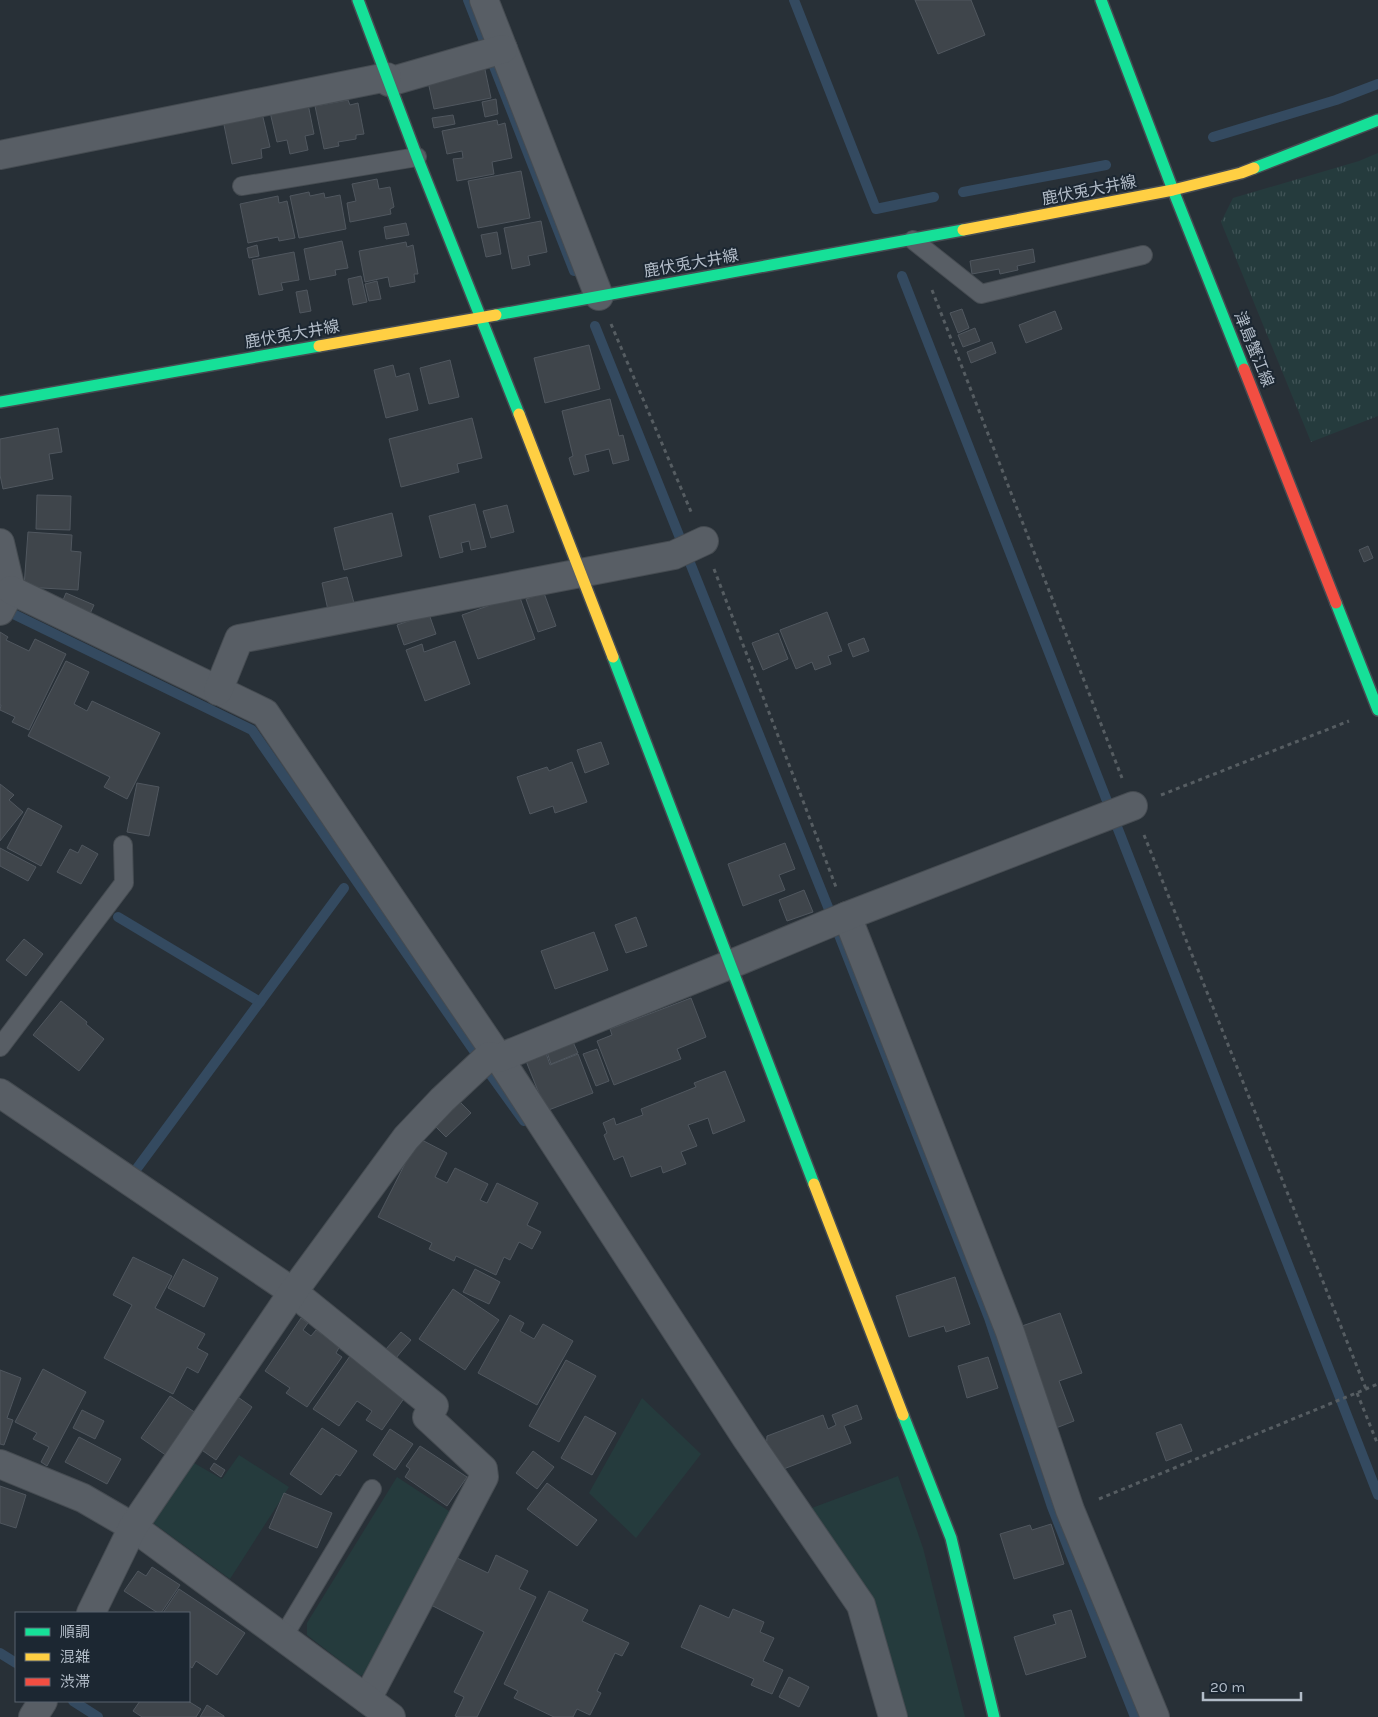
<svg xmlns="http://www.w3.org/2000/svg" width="1378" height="1717" font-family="Karla,'Noto Sans JP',sans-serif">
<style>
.grass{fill:url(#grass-tufts)}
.garden{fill:#253b3d}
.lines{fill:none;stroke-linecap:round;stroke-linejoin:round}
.stream{stroke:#344a60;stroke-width:10}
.building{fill:#3f454b;stroke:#50575f}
.lane-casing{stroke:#464c52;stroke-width:20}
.street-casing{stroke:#464c52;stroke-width:30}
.fast-casing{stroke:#464c52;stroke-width:14}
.slow-casing{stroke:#464c52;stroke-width:14}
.jam-casing{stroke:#464c52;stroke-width:14}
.path{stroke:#565d62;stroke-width:3;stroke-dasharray:4 4;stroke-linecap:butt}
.lane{stroke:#585e65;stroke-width:18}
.street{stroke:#585e65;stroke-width:28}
.fast{stroke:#16e098;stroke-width:11}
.slow{stroke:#ffcf43;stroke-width:11}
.jam{stroke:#f24e42;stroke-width:11}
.labels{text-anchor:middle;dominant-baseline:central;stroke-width:4;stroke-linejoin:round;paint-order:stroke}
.street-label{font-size:16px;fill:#b2bcc8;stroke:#1c2732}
</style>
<defs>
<pattern id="grass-tufts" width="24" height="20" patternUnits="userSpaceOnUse" patternTransform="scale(1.25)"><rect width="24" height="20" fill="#253b3d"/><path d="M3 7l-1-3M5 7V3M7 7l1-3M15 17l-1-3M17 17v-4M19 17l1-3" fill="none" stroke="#425558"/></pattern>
</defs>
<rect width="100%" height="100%" fill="#283037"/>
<path class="grass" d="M1378,153V416L1311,442L1221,222L1233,198L1359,161Z"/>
<g class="garden">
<path d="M642,1398L701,1454L636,1538L589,1493Z"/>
<path d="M239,1455L289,1487L230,1579L149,1520L187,1459L222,1479Z"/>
<path d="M898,1476L923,1548L965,1717H899L809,1509Z"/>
<path d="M397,1477L455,1515L375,1670L360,1676L307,1635V1623Z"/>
</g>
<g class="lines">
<g class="stream">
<path d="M468,0L574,271"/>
<path d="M794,0L876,209L934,197"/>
<path d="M1213,137L1336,100L1378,84"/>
<path d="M963,192L1106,165"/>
<path d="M902,276L1378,1495"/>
<path d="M595,326L828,907L989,1318L1052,1507L1135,1717"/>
<path d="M3,609L252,730L490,1074L524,1121"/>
<path d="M118,917L260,1002"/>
<path d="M135,1171L344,888"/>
<path d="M0,1653L16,1663"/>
<path d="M73,1701L98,1717"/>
</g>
</g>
<g class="building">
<path d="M915,0H971L985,35L938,54Z"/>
<path d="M484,65L491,98L434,109L427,77Z"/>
<path d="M496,99L498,114L485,117L482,102Z"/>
<path d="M348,100L350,105L358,103L364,134L356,135V139L338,142L339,146L324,149L315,106Z"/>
<path d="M308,104L314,134L305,136L308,150L290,154L287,140L277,142L270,112Z"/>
<path d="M262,113L270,147L261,149L262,158L232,164L223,120Z"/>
<path d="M453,115L455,124L434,128L432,118Z"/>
<path d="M497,120L498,125L505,123L512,158L492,162L494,174L457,181L453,159L463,158L462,151L447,154L442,131Z"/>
<path d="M521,171L530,218L478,228L468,181Z"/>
<path d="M377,179L379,189L390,187L394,207L390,209L391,214L350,222L347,203L356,201L352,184Z"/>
<path d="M309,192L310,196L324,193L325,198L340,195L346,229L299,238L290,196Z"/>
<path d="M278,196L279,203L287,201L295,238L279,241L278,237L248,243L240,204Z"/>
<path d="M541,221L547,252L528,256L530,265L512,269L504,228Z"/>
<path d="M406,223L409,235L386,239L384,227Z"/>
<path d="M497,232L501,254L486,257L481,235Z"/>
<path d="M342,241L348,268L335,270L336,275L310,280L304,249Z"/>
<path d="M406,242L407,247L413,245L418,274H414L415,282L390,287L388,277L365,282L359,251Z"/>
<path d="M257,245L259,256L249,258L247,248Z"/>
<path d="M1033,249L1035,262L1017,266L1018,270L1000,274L999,269L972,274L970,261Z"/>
<path d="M294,252L299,280L281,283L283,290L259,295L252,260Z"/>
<path d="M361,276L367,302L353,305L348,279Z"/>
<path d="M377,281L381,299L369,301L365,284Z"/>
<path d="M307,290L311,311L300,313L296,292Z"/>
<path d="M962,309L969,328L958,333L950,313Z"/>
<path d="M1055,311L1062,329L1026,343L1019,325Z"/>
<path d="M975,328L980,341L963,347L958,335Z"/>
<path d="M992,342L996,353L971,363L967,352Z"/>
<path d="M589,345L600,389L545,403L534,358Z"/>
<path d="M450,360L459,397L429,404L420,368Z"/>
<path d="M393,365L396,377L409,373L418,410L386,418L374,370Z"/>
<path d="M610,399L619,436L623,435L629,460L613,464L609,449L585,455L589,471L574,475L569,458L573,456L562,411Z"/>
<path d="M472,418L482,458L457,464L459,472L401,487L389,439Z"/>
<path d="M58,428L62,452L49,454L53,479L3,489L0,475V439Z"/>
<path d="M37,495L71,496L70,530L36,529Z"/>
<path d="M475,504L486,547L471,550L469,541L461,543L463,552L440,558L429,516Z"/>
<path d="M507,505L514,532L491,538L483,511Z"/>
<path d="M392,513L402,556L344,570L334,528Z"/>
<path d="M28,532L72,535L71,551L81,552L78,590L24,587Z"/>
<path d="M1368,546L1373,558L1364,562L1359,550Z"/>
<path d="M347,577L354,603L328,610L322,583Z"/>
<path d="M66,593L94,605L88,618L61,605Z"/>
<path d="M544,593L556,626L538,632L526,599Z"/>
<path d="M519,595L535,639L478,659L462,615Z"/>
<path d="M827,612L842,651L828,656L831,664L815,670L812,662L796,669L780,630Z"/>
<path d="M429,614L436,634L404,645L397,625Z"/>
<path d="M0,632L8,637L6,640L29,651L35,639L66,654L29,730L12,722L15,717L0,710L1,705H0Z"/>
<path d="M778,633L788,659L763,670L752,643Z"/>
<path d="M864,638L869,651L853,657L848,644Z"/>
<path d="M455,641L470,684L425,701L406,650L422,644L424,652Z"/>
<path d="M66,661L89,672L74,704L87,711L92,701L160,733L127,799L104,787L110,777L28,736Z"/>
<path d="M601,742L609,764L585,773L577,750Z"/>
<path d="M572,762L587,802L555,813L553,806L530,814L517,777L547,767L549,771Z"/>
<path d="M137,783L159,787L149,836L127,832Z"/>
<path d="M0,784L14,795L9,800L23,812L0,841Z"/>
<path d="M28,808L62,826L41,866L7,848Z"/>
<path d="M785,843L795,869L779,875L785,890L743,906L728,864Z"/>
<path d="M82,845L98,854L81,884L57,872L70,849L78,853Z"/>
<path d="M0,848L36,867L28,881L0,866Z"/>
<path d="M804,890L813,912L787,921L779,900Z"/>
<path d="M636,917L647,946L626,953L615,925Z"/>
<path d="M594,932L608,970L555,989L541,951Z"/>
<path d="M24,939L43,954L26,976L6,960Z"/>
<path d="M691,998L706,1037L677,1049L681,1059L614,1085L597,1041L612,1035L610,1029Z"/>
<path d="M61,1001L87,1022L86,1024L104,1039L79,1071L33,1035Z"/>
<path d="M573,1042L578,1053L551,1064L547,1052Z"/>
<path d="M597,1049L609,1081L596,1086L583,1054Z"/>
<path d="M546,1053L550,1065L578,1054L593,1093L546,1111L526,1061Z"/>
<path d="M725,1071L745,1121L713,1134L708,1118L688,1125L697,1146L681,1152L686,1164L663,1173L661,1166L631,1177L623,1156L614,1160L604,1135L607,1133L603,1123L614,1118L616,1125L643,1115L641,1109L696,1087L694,1083Z"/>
<path d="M458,1100L471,1113L446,1137L433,1124Z"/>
<path d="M418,1138L447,1153L435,1177L447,1183L455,1168L488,1184L480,1200L487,1203L497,1183L538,1203L527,1225L541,1232L532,1249L519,1242L510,1260L504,1257L496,1275L456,1256L454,1261L429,1249L432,1243L378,1217Z"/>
<path d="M133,1257L172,1276L155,1308L205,1334L197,1348L208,1354L198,1373L187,1367L173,1394L104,1358L132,1305L113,1295Z"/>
<path d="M183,1259L218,1278L204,1307L168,1288Z"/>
<path d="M475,1269L500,1282L489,1304L463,1292Z"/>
<path d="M955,1277L970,1324L946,1332L944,1326L909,1337L896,1296Z"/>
<path d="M453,1289L499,1320L465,1370L419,1339Z"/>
<path d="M1060,1313L1082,1373L1059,1381L1074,1421L1056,1428L1019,1327Z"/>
<path d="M510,1315L524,1323L520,1331L534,1339L543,1324L573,1341L537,1405L478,1373Z"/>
<path d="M301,1318L308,1323L303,1330L311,1336L316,1330L340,1346L336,1353L342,1357L307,1407L286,1393L290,1388L265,1371Z"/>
<path d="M401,1332L411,1340L396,1358L386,1349Z"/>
<path d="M350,1356L376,1373L374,1376L405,1397L382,1430L366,1420L372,1411L357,1401L339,1426L313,1409Z"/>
<path d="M988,1357L998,1388L967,1398L958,1366Z"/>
<path d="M566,1360L596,1376L559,1442L529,1426Z"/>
<path d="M43,1369L86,1392L47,1466L41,1462L49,1447L33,1439L37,1433L15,1422Z"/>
<path d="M0,1370L21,1378L7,1418L13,1420L4,1445L0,1444Z"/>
<path d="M232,1393L252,1407L216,1460L196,1446Z"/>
<path d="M170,1396L196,1413L167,1456L141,1438Z"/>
<path d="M857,1405L862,1419L844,1426L851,1443L781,1470L766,1452L767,1436L823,1415L828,1429L836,1425L832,1415Z"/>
<path d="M82,1410L104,1421L95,1439L73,1428Z"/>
<path d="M585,1416L616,1433L592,1475L561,1458Z"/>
<path d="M1181,1424L1192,1451L1166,1461L1156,1433Z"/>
<path d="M322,1428L357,1451L340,1476L336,1474L321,1495L290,1474Z"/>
<path d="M390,1429L413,1444L395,1470L373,1455Z"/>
<path d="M79,1437L121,1459L107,1484L65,1462Z"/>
<path d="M420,1446L467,1477L447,1506L405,1477L410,1469L406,1466Z"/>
<path d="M533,1451L554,1467L537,1489L516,1473Z"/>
<path d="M214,1463L225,1470L221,1477L210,1469Z"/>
<path d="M547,1483L597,1520L577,1546L527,1509Z"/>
<path d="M0,1486L26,1495L16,1528L0,1523Z"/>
<path d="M284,1493L332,1513L317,1548L269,1528Z"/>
<path d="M1051,1524L1064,1564L1014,1579L1000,1534L1030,1525L1032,1530Z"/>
<path d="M496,1555L528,1571L519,1589L536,1597L477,1717H458L455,1716L464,1697L454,1692L484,1632L429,1604L453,1556L488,1573Z"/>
<path d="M152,1567L180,1585L161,1613H158L124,1591L138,1571L146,1576Z"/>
<path d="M179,1589L245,1633L217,1675L196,1661L192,1668L189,1666V1613H163Z"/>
<path d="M549,1591L588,1610L582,1621L629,1643L622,1656L615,1653L597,1691L601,1693L590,1715L577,1709L573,1717H554L514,1698L518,1691L504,1684Z"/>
<path d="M700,1605L729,1618L733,1609L764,1622L760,1632L774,1638L763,1661L783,1670L772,1694L751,1685L754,1679L681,1647Z"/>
<path d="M1071,1610L1086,1657L1026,1675L1014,1637L1056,1624L1053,1615Z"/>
<path d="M789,1677L809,1687L799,1707L779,1697Z"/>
<path d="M140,1701H188L201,1709L196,1717H142L133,1711Z"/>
<path d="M207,1705L224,1716V1717H200Z"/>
</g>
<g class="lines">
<g class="lane-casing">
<g id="lane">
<path d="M242,186L417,157"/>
<path d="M913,240L981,294L1143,255"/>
<path d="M0,1047L124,883L123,845"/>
<path d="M283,1637L372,1489"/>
</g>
</g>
<g class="street-casing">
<g id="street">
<path d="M484,0L599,296"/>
<path d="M389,82L503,49"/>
<path d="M0,155L387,77"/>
<path d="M0,543L11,590L0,611"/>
<path d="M11,590L265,713L499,1058L747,1439L861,1605L893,1717"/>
<path d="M218,691L239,639L674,555L704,541"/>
<path d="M847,916L1010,1332L1070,1510L1155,1717"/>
<path d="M0,1093L293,1292L434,1406L427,1417L483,1469L484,1477L367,1699"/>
<path d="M0,1464L83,1498L133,1527L391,1717"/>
<path d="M91,1613L133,1527L293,1292L406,1138L442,1100L489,1056L499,1058L729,965L847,916L1133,806"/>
<path d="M33,1717L43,1701"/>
</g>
</g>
<g class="fast-casing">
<g id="fast">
<path d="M358,0L417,157L519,414"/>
<path d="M1101,0L1173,190L1244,369"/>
<path d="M1254,168L1378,120"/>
<path d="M496,315L963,230"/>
<path d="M0,402L319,346"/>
<path d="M1336,603L1378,710"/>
<path d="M613,657L814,1184"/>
<path d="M903,1415L951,1538L994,1717"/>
</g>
</g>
<g class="slow-casing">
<g id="slow">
<path d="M963,230L1173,190L1241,173L1254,168"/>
<path d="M319,346L496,315"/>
<path d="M519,414L613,657"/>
<path d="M814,1184L903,1415"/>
</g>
</g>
<g class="jam-casing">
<path id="jam" d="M1244,369L1336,603"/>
</g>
<g class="path">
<path d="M932,290L1122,778"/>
<path d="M611,324L692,514"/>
<path d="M714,569L836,887"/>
<path d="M1161,795L1349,721"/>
<path d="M1144,835L1366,1389"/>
<path d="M1357,1393L1378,1445"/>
<path d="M1099,1499L1378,1384"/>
</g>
<use href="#lane" class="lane"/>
<use href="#street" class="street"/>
<use href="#fast" class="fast"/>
<use href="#slow" class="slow"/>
<use href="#jam" class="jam"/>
</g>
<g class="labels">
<g class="street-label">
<text transform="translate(1089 190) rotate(-11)">鹿伏兎大井線</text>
<text transform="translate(691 263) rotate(-10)">鹿伏兎大井線</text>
<text transform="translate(292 334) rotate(-10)">鹿伏兎大井線</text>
<text transform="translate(1254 349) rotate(68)">津島蟹江線</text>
</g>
</g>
<rect x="15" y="1612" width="175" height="90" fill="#1c2732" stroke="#58636e"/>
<rect x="25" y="1628" width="25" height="8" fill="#16e098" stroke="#58636e"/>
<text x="60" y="1637" font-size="15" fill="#b2bcc8">順調</text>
<rect x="25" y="1653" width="25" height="8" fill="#ffcf43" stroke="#58636e"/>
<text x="60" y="1662" font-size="15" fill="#b2bcc8">混雑</text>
<rect x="25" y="1678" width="25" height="8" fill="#f24e42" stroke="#58636e"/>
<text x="60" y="1687" font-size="15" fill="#b2bcc8">渋滞</text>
<path d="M1203 1692v8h98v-8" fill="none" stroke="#b2bcc8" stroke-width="2.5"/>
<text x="1210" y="1692" font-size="15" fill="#b2bcc8" stroke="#1c2732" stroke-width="4" paint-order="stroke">20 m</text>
</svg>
